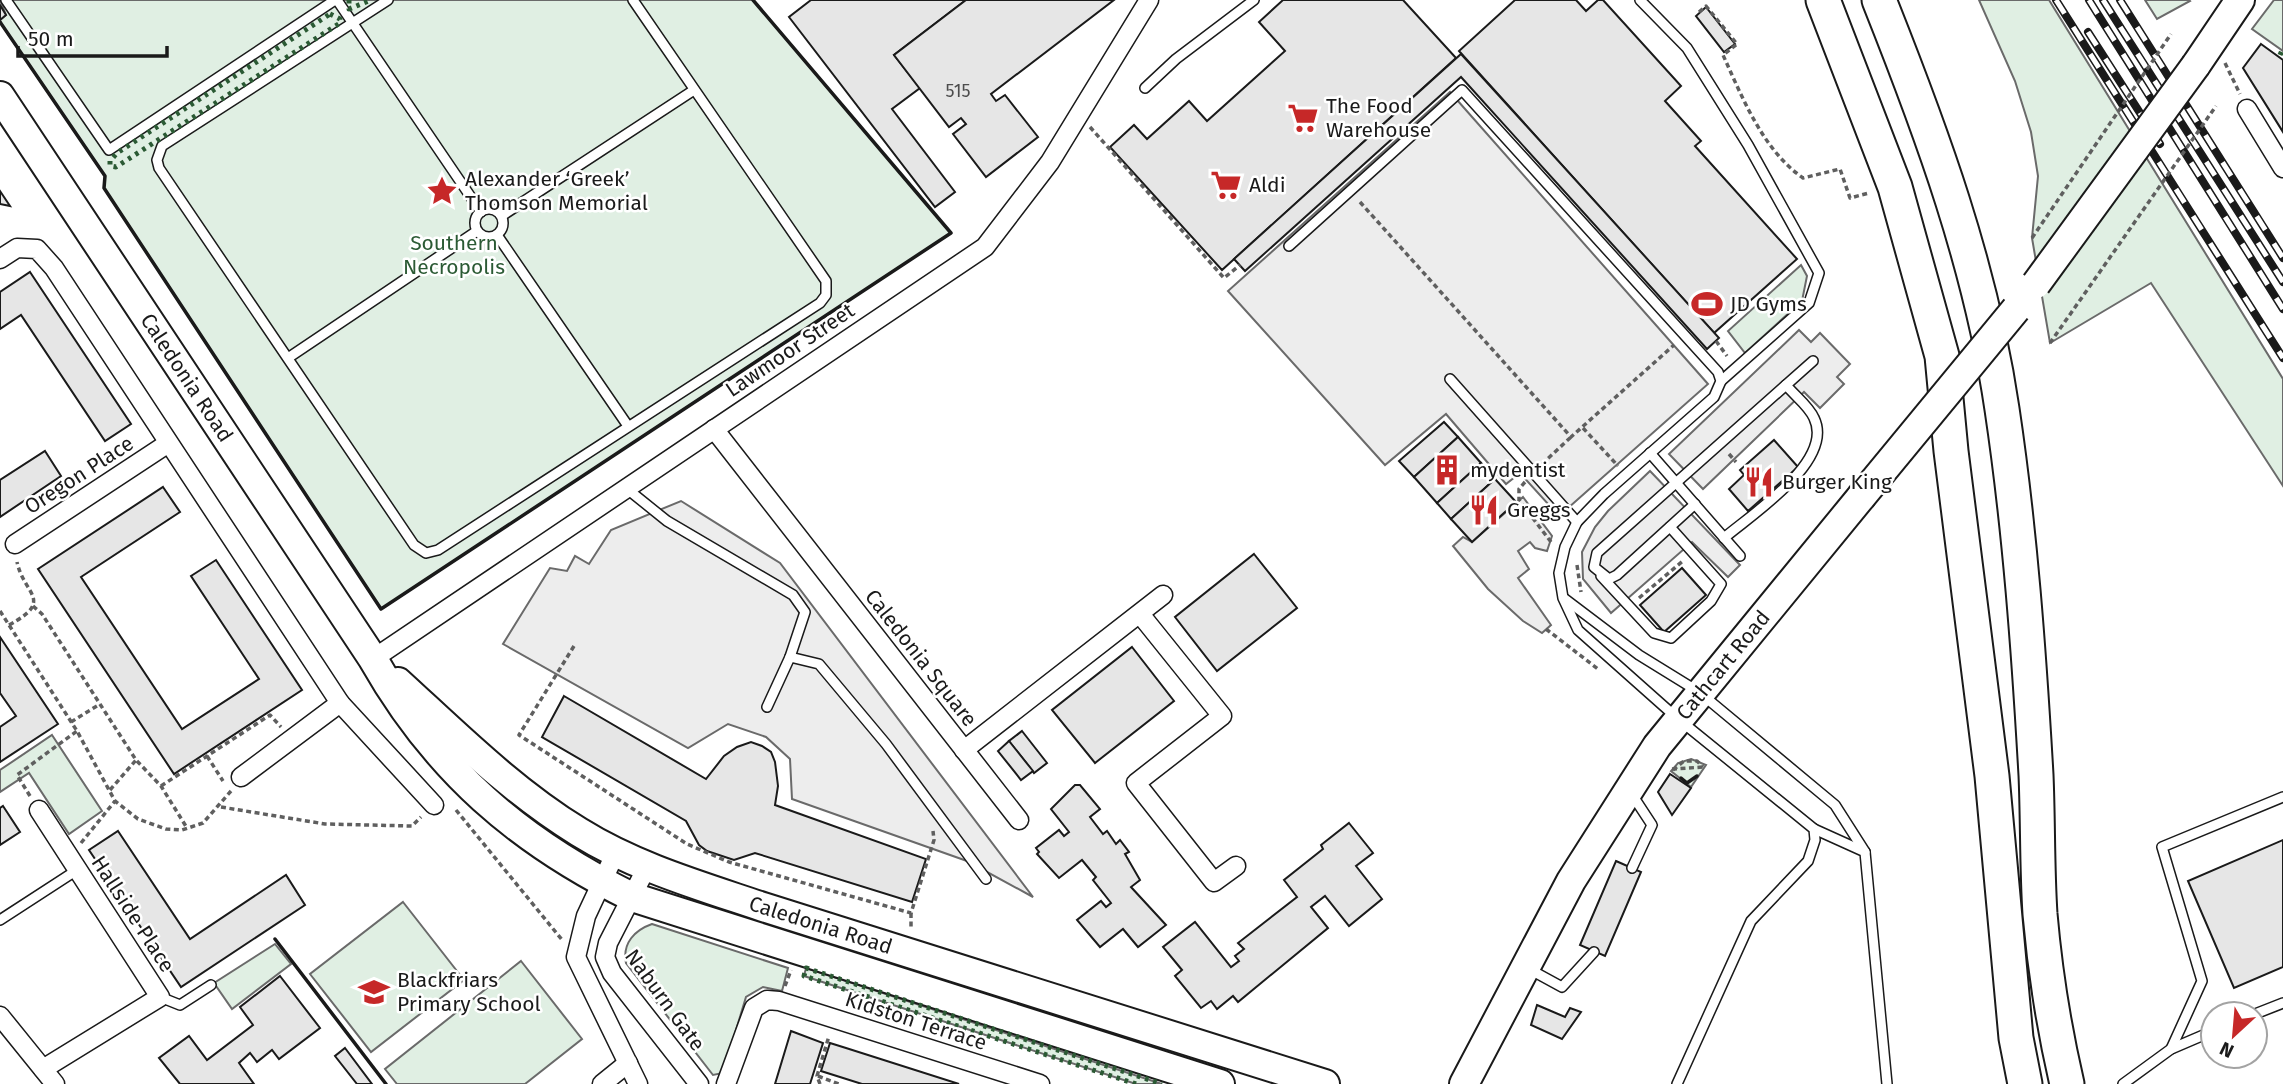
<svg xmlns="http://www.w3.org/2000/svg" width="2283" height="1084" font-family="'Fira Sans',sans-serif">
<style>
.green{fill:#e0efe3;stroke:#6a6a6a;stroke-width:2}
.parking{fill:#ededed;stroke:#6a6a6a;stroke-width:2}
.building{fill:#e6e6e6;stroke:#1a1a1a;stroke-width:2}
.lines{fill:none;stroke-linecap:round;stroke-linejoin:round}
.service-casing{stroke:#1a1a1a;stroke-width:12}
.minor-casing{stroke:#1a1a1a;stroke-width:21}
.primary-casing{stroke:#1a1a1a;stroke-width:32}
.motorway-casing{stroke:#1a1a1a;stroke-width:37}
.path{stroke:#5f5f5f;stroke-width:3.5;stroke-dasharray:5 3.5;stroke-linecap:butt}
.service{stroke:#fff;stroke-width:9}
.minor{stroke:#fff;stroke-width:18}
.primary{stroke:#fff;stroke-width:28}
.motorway{stroke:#fff;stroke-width:33}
.rail-casing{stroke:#1a1a1a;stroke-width:8}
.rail{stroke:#fff;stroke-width:5;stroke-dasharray:16;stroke-linecap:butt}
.primary-bridge-casing{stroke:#1a1a1a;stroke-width:32;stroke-linecap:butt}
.path-bridge{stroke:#5f5f5f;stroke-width:3.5;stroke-dasharray:5 3.5;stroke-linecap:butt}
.primary-bridge{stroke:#fff;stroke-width:28}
.hedge{stroke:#2b5a34;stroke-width:5;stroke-dasharray:3.5 5;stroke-linecap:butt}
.wall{stroke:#1a1a1a;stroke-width:3.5}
.labels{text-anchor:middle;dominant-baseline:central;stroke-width:5;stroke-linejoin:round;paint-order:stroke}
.number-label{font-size:18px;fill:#4d4d4d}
.poi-label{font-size:21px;fill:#1a1a1a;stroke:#fff;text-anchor:start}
.park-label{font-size:21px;fill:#2b5a34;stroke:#fff}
.street-label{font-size:21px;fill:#1a1a1a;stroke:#fff}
</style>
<rect width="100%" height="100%" fill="#fff"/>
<g class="green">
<path d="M0,0H753L951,233L381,609L104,188L105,176L2,25L0,20L6,15Z"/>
<path d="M1979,0H2049L2283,379V486L2151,283L2050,343L2032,238L2038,176L2031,132L2015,81Z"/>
<path d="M2145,0H2189L2190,1L2157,19Z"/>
<path d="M2274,0H2283V51L2252,29Z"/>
<path d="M1801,265L1807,276L1802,301L1745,353L1728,331Z"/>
<path d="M52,735L102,811L69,834L29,773L0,792V770Z"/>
<path d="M1691,759L1706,765L1691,787L1671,771L1678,763Z"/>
<path d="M403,902L464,980L371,1052L310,974Z"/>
<path d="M652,924L788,968L782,991L763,987L746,997L723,1073L713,1075L626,963C622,943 635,930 652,924Z"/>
<path d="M275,944L291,964L232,1009L214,983Z"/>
<path d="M521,961L582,1039L525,1084H397L385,1069Z"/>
<path d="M806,968L1162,1084H1136L804,976Z"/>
</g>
<g class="parking">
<path d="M1450,92L1708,384L1559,516L1520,473L1506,484L1446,414L1385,465L1228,291Z"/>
<path d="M1799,330L1811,342L1820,333L1850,364L1837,377L1844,384L1820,408L1804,392L1703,489L1669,454Z"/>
<path d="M1650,471L1740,565L1728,577L1692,542L1611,613L1583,579L1582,552L1595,527L1608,511Z"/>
<path d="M1523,497L1552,536L1547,551L1535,548L1530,542L1518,551L1529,569L1518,578L1551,625L1542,633L1523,621L1488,589L1453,546L1463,537L1472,542Z"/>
<path d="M681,501L780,563L1033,897L967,861L792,799L790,759L766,737L728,724L688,748L503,644L550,568L567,571L575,556L589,564L611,530Z"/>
</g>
<g class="building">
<path d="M811,0H966L894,55L920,88L892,109L955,192L935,207L789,17Z"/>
<path d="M966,0H1114L991,94L996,101L1005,95L1038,137L986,177L953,134L966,124L961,118L949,127L894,55Z"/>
<path d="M1283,0H1403L1456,58L1222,270L1110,147L1134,125L1147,139L1189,101L1207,121L1285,51L1259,22Z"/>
<path d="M1515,0H1576L1586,11L1598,0H1603L1681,86L1665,101L1701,141L1695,146L1797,259L1714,333L1459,51Z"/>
<path d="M0,5L6,15L0,20Z"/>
<path d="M1706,7L1735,44L1724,52L1696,16Z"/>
<path d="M2261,44L2283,60V132L2243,68Z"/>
<path d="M1461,54L1719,338L1707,349L1461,77L1245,271L1234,259Z"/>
<path d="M0,191L10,206L0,204Z"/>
<path d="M30,272L131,424L105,441L21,315L0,329V292Z"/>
<path d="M1444,422L1458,437L1414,477L1399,461Z"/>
<path d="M1458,437L1481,463L1437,503L1414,477Z"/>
<path d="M1774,440L1798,467L1748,511L1729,489L1744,475L1740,470Z"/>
<path d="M45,451L61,476L0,517V480Z"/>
<path d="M1481,463L1495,479L1451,519L1437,503Z"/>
<path d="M1495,479L1516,502L1472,542L1451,519Z"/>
<path d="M163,487L180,512L81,577L182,729L259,679L191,576L216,560L302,690L174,774L38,569Z"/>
<path d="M1254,554L1297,608L1217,671L1175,617Z"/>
<path d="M1682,568L1706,595L1664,632L1640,605Z"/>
<path d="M0,637L58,724L0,762V727L16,716L0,693Z"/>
<path d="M1132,647L1174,701L1095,763L1052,710Z"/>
<path d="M564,696L706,779L724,756L737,747L751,742L762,746L771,752L775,762L778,786L775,805L926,859L912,902L755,853L734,860L707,851L699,845L686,821L542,737Z"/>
<path d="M1022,731L1047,763L1034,773L1009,741Z"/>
<path d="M1009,741L1033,771L1021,780L998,751Z"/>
<path d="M1670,774L1691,788L1672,815L1658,792Z"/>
<path d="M1075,785H1080L1100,809L1090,817L1103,834L1107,831L1116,844L1120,840L1129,852L1125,854L1140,880L1131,887L1166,925L1138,947L1123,929L1100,947L1077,920L1101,901L1106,907L1111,903L1093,880L1096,877L1082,860L1059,878L1037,854L1039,852L1036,848L1059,830L1064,836L1069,832L1051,809Z"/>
<path d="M3,806L20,832L0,845V808Z"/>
<path d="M1349,823L1373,853L1356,866L1382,899L1349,926L1325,896L1311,907L1328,928L1238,1002L1233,996L1217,1009L1211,1001L1201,1008L1175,976L1182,970L1163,947L1195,922L1231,967L1239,961L1235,956L1244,949L1238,943L1297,897L1284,880L1323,849L1321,845Z"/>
<path d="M118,831L190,939L286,875L305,905L181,987L89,850Z"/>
<path d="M2283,840V967L2234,988L2188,881Z"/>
<path d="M1616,861L1641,872L1605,956L1580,945Z"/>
<path d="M280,976L320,1028L279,1059L272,1050L257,1062L250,1053L239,1063L254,1084H180L159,1058L189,1036L207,1060L253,1025L240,1007Z"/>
<path d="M1537,1005L1565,1017L1570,1008L1581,1012L1562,1039L1531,1025Z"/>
<path d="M791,1031L823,1043L810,1084H775Z"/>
<path d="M830,1043L846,1048L959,1084H862L821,1071Z"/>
<path d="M345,1048L372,1084H357L335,1056Z"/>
</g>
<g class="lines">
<g class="service-casing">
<g id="service">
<path d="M6,0L109,150L335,0"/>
<path d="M337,0L481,212"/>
<path d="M388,0L162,146L157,160L159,168L414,545L426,553L438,550L820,303L826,295V281L633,0"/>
<path d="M1640,0L1687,48L1748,145L1819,273L1809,303L1721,381"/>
<path d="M1145,88L1176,59L1254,0"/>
<circle cx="489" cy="223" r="14"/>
<path d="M503,215L694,90"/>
<path d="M497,235L628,426"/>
<path d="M1289,246L1462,90L1718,372L1721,381L1714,397L1604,494L1577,522L1565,547L1559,573L1563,598L1578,630L1677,718L1814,829L1815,840L1808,861L1751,921L1677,1084"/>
<path d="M288,358L477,231"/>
<path d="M1450,379L1577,522"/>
<path d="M1650,453L1740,556"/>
<path d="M626,488L667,521L793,595L805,612L790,657"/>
<path d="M1695,504L1617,575L1609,579L1594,567L1597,553L1813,361"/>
<path d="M1724,538C1752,514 1835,461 1814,418C1809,406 1794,395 1786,385"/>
<path d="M1601,576L1654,633L1671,638L1711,601L1721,584L1670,527"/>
<path d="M1565,599L1639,655L1699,692L1835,805L1865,852"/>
<path d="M767,707L790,657L819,664L886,744L986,879"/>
<path d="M1631,793L1652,825L1632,868"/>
<path d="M1814,829L1865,852L1887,1084"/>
<path d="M0,920L77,870"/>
<path d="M1529,969L1562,987L1594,952"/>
<path d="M160,997L180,1005L211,985"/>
<path d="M2255,1014L2283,1003"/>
<path d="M2171,1049L2202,981L2162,847L2283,797"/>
<path d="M2123,1084L2171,1049L2213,1031"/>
</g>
</g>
<g class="minor-casing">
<g id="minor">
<path d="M2247,109L2283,168"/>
<path d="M0,259L17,248L37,249L54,268L340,703L434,805"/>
<path d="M714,429L1019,820"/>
<path d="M15,544L167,444"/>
<path d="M1140,614L1222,716L1136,783L1214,882L1236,866"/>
<path d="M373,659L985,247L1050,162L1149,0"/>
<path d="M964,750L1163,595"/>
<path d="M241,777L340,703"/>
<path d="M39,810L160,997L43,1069"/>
<path d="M616,852L586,916L576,957L638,1084"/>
<path d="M648,865L608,943L605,957L612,973L699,1084"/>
<path d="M0,1016L55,1084"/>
<path d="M602,1084L628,1063"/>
<path d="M726,1084L754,1008L767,1000L779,1001L1040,1084"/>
</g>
</g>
<g class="primary-casing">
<g id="primary">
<path d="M2196,65L2240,0"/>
<path id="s1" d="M0,96L373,659C436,770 518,841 632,897L1220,1084"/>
<path id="s2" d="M398,682C456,735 512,791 579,832C635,867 701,886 763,907L1325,1084"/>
<path id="s3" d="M1464,1084L1571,881L1657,746L1861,497"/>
</g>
</g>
<g class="motorway-casing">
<g id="motorway">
<path d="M1823,0L1895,187L1942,356L1951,451L1992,776L2016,1038L2025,1084"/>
<path d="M1879,0C1932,133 1981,266 2002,409C2020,529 2029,653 2036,775C2038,821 2037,868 2040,914C2045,971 2054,1028 2067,1084"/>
</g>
</g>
<g class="path">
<path d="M1699,12L1706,6L1737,44L1723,55C1743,99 1763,150 1803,178L1840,169L1850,198L1869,193"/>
<path d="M2225,63L2240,94"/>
<path d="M1090,127L1224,278L1240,265"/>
<path d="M1360,202L1571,437L1674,345"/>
<path d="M1716,341L1727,356"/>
<path d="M1583,428L1618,466"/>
<path d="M1729,454L1736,462"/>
<path d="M1542,464L1571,437"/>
<path d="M1525,482L1519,489V500L1551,542"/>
<path d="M1577,565L1581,592"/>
<path d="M1639,598L1684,560"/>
<path d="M33,606L42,614L136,760L161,786L187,828"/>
<path d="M0,611L77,731L115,801L138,819L166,829L182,830L203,823L231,791"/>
<path d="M9,625C55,600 24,595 17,562"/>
<path d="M1546,629L1598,669"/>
<path d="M574,646L519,735L687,844L729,862L911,913L934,840L933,831"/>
<path d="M71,722L100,704"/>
<path d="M207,756L223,781"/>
<path d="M1672,769L1704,767"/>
<path d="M1673,770L1684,761H1697L1703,767"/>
<path d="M161,786L270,715L281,727"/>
<path d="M110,790L136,760"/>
<path d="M30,796L17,775L77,731"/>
<path d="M221,807L325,824L412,826L421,817"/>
<path d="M456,810L563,941"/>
<path d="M81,843L115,801"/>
<path d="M911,913V928"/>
<path d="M785,986L791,970"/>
<path d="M818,1076L839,1084"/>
<path d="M820,1084L817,1076L829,1036"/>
</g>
<use href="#service" class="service"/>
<use href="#minor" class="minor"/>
<use href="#primary" class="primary"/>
<use href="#motorway" class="motorway"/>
<g class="rail-casing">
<g id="rail">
<path d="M2056,0L2283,358"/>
<path d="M2089,0L2283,309"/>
<path d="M2103,0L2283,282"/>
<path d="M2120,0L2283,258"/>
<path d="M2088,32L2160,144"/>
</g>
</g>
<use href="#rail" class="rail"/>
<g class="primary-bridge-casing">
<g id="primary-bridge">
<path d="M2036,284L2196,65"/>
<path d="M1861,497L2016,309"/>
</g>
</g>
<g class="path-bridge">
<path d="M2032,238L2171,34"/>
<path d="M2050,343L2216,106"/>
</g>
<use href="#primary-bridge" class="primary-bridge"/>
<g class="hedge">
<path d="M349,0V9L371,0"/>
<path d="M330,14L340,19V23L116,167L110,166V161L117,153Z"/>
<path d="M2280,55L2283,48"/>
<path d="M1136,1084L804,976L806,968L1162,1084"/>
</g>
<g class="wall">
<path d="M0,22L105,176L104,188L381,609L951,233L753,0"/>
<path d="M1681,778L1687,783L1697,776"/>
<path d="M275,939L386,1084"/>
</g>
</g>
<defs>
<g id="supermarket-bare" transform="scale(2.415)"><path d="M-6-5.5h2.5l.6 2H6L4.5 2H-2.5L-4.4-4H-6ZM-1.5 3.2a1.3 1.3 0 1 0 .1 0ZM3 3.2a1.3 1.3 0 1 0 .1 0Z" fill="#c62828" stroke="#fff" stroke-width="2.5" paint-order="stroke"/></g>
<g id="sight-bare" transform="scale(2.415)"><path d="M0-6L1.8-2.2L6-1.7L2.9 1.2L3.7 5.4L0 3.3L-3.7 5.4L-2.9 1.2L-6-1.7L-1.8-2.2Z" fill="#c62828" stroke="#fff" stroke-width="2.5" paint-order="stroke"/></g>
<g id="stadium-bare" transform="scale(2.415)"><path d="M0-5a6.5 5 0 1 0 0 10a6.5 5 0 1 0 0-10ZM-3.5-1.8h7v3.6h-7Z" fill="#c62828" stroke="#fff" stroke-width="2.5" paint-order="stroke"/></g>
<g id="building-bare" transform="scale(2.415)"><path d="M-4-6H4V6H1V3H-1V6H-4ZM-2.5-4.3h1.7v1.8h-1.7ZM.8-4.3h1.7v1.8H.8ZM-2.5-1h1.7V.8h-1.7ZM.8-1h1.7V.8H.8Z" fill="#c62828" stroke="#fff" stroke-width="2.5" paint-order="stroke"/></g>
<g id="restaurant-bare" transform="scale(2.415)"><path d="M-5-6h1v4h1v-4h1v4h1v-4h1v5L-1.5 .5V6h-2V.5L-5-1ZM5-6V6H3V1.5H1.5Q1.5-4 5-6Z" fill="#c62828" stroke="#fff" stroke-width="2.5" paint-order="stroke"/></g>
<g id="school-bare" transform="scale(2.415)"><path d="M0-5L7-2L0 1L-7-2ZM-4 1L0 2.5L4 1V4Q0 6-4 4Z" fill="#c62828" stroke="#fff" stroke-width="2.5" paint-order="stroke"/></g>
</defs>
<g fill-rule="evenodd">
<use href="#supermarket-bare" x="1303" y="118"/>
<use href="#supermarket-bare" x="1226" y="185"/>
<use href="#sight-bare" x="442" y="191"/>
<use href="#stadium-bare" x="1707" y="304"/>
<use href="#building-bare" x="1447" y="470"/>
<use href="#restaurant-bare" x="1759" y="482"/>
<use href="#restaurant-bare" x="1484" y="510"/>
<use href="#school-bare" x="374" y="992"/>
</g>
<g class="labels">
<g class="number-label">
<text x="958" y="91">515</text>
</g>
<g class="poi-label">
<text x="1326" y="106">The Food<tspan x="1326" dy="24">Warehouse</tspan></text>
<text x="465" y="179">Alexander ‘Greek’<tspan x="465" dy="24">Thomson Memorial</tspan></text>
<text x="1249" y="185">Aldi</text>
<text x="1730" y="304">JD Gyms</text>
<text x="1470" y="470">mydentist</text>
<text x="1782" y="482">Burger King</text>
<text x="1507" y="510">Greggs</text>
<text x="397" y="980">Blackfriars<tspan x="397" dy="24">Primary School</tspan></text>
</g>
<g class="park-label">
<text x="454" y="243">Southern<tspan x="454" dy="24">Necropolis</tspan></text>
</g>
<g class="street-label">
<text transform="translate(790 350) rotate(-34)">Lawmoor Street</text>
<text stroke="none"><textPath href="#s1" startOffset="338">Caledonia Road</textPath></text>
<text transform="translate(79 475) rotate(-33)">Oregon Place</text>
<text transform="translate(921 658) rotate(52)">Caledonia Square</text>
<text stroke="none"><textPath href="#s3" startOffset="494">Cathcart Road</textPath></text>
<text transform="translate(133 914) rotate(57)">Hallside Place</text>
<text stroke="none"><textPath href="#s2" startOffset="495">Caledonia Road</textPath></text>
<text transform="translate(665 1000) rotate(54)">Naburn Gate</text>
<text transform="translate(916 1021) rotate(18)">Kidston Terrace</text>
</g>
</g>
<g transform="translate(2234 1035) rotate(206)"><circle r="33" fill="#ffffff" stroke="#a3a3a3" stroke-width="2"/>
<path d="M0-5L12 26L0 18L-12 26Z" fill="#c62828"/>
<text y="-10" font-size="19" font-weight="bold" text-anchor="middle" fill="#1a1a1a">N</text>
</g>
<path d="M18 46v10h149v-10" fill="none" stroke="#1a1a1a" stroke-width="3.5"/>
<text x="28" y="46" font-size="21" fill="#1a1a1a" stroke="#ffffff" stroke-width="5" paint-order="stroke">50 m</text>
</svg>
